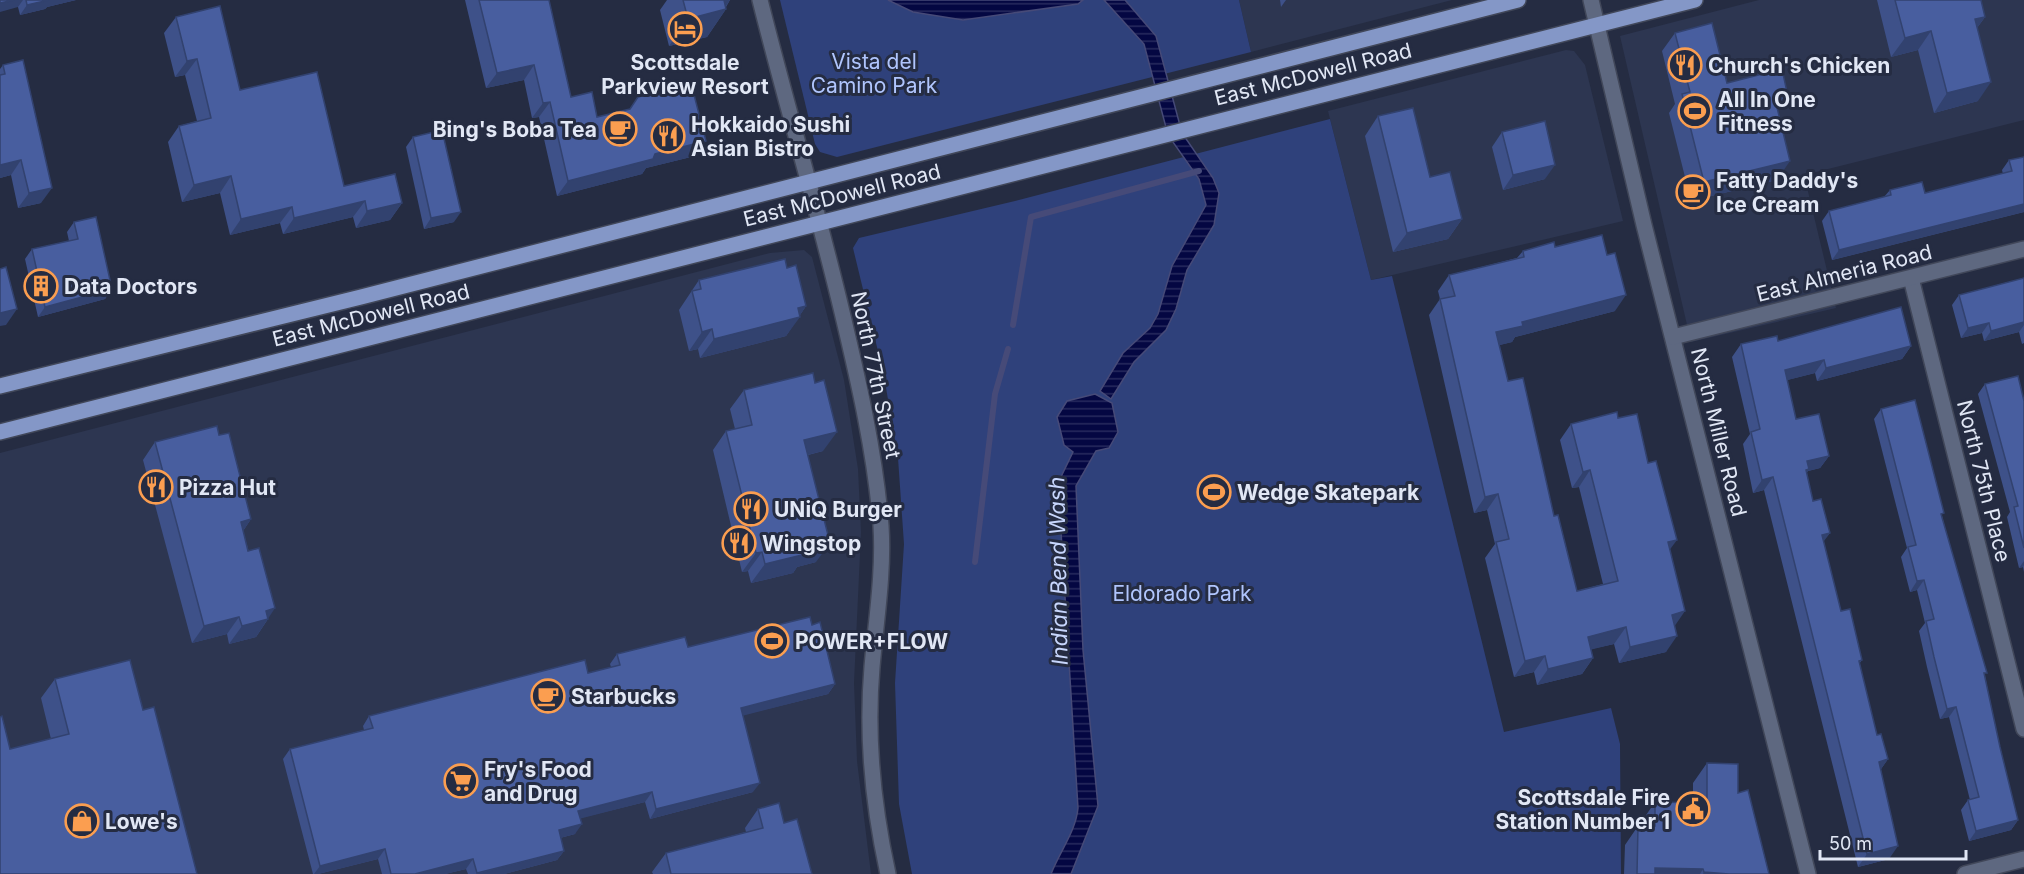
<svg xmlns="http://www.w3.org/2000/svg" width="2024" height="874" font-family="Inter,sans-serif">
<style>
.built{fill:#2d3651}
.park{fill:#2f417b}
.water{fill:url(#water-rules);stroke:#464a78;stroke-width:1.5}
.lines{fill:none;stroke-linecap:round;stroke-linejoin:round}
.stream{stroke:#464a78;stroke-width:6}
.minor-casing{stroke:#414759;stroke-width:18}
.major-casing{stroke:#414759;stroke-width:18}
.minor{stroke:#5e6880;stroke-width:15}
.major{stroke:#8497c7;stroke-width:15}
.wall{fill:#3e5189}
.shaded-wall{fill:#32426f}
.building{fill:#485e9f;stroke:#32426f;stroke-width:1.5}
.labels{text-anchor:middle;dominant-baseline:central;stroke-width:6;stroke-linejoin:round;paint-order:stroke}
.park-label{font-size:21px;fill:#b0c5fd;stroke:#252c42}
.poi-label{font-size:21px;font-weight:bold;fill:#e1e7f5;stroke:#252c42;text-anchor:start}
.street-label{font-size:21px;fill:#e1e7f5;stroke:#252c42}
.water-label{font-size:22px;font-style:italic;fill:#c7d6fc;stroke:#252c42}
</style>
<defs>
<pattern id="water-rules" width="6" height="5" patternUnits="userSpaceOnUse" patternTransform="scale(1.5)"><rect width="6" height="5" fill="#040742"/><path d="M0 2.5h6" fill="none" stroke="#282b5e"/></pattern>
</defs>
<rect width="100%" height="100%" fill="#252c42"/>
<g class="built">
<path d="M1239,0H1452L1251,52Z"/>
<path d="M1759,0H2024V120L1804,175L1836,308L1691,342L1620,36Z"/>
<path d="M1566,50L1574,51L1585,65L1623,221L1371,280L1328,111Z"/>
<path d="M804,250L812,257L844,380L858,469L861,532L854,683L857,761L871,874H0V453L770,253Z"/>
</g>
<g class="park">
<path d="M780,0H1239L1251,52L837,157L820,152L815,144Z"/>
<path d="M1330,119L1371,280L1392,276L1504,732L1611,708L1620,744L1621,874H912L899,804L895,683L904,544L898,458L884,376L853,248L859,238L1015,201Z"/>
</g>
<g class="water">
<path d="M888,0H1083L1078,4L963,20L913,12Z"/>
<path d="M1104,0H1125L1156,36L1182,133L1213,178L1219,193L1214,225L1187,270L1176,309L1166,330L1134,362L1111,399L1100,391L1123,353L1150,328L1158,314L1172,266L1206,205L1199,179L1168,135L1144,44Z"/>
<path d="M1095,394L1112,403L1118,432L1109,448L1096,451L1076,486L1083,650L1098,806L1071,874H1051C1059,853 1076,831 1078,808L1058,483L1073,452L1064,445L1057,417L1067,401Z"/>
</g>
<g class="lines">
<g class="stream">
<path d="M1013,325L1031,217L1199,171"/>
<path d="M975,562L995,394L1008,349"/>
</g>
<g class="minor-casing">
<g id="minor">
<path d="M760,0C786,104 817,207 842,312C859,383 875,453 881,526C884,572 876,621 872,667C866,737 873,806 888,874"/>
<path d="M1591,0L1644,225L1808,874"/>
<path d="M1911,278L2024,729"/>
<path d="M1673,337L2024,249"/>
<path d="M1965,874L2024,859"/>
</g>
</g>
<g class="major-casing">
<g id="major">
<path d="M0,386L361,297L1518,0"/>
<path d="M0,432L1695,0"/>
</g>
</g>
<use href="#minor" class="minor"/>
<use href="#major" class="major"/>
</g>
<g class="wall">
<path d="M0,0H76L47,7L45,9L20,15L18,7Z"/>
<path d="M465,0H549L571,97L597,117L695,156L646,168L642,174L557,196L539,117L532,118L524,80L486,88Z"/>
<path d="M667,0H730L726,7V9L707,37L669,46L660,10Z"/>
<path d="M1280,0H1286L1281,7Z"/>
<path d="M1877,0H1981L1985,17L1977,28L1978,101L1934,113L1918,50L1891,57Z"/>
<path d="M176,17L240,90L344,186L402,203L390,220L356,228L353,217L283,234L280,223L230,235L220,193L182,202L168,142L179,126L197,121L185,75L175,77L164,33Z"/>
<path d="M1675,33L1727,83L1787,92L1777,107V180L1691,201L1669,113L1675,104L1662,51Z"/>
<path d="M3,65L41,203L18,208L11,175L0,178V69Z"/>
<path d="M1378,116L1430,177L1462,219L1448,239L1393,252L1365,136Z"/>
<path d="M1502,132L1545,179L1503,190L1492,147Z"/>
<path d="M413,137L454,222L424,229L406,147Z"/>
<path d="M2009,160L2024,212L1832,260L1822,221L1829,211L1884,197L1890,190L1925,193L2003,174L2002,170Z"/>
<path d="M74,222L112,289L105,299L38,317L25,259L32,249L69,241L67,232Z"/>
<path d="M1555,247L1615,311L1515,337L1512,342L1499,345L1508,381L1554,516L1577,591L1603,584L1579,487L1572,488L1560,440L1571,424L1618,418L1648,463L1670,550L1675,626L1666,652L1619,663L1614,644L1591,649L1593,658L1582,674L1537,685L1534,672L1514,677L1485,558L1495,544L1487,510L1474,513L1429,315L1440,299L1438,291L1449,275L1517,258L1523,251Z"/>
<path d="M787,268L806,306L786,336L700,358L698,349L689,351L679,310L699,280Z"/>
<path d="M2024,278V343L2022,344L2019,332L1984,341L1982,333L1961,338L1952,305L1959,295Z"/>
<path d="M1778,341L1911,346L1902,359L1817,381L1815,373L1787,380L1796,419L1829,456L1820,468L1808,471L1806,473L1813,501L1830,533L1823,541L1841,611L1862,660L1859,664L1877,735L1888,759L1881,769L1889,859L1858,867L1764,490L1753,493L1743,444L1750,434L1732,357L1741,344Z"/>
<path d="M1985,384L2024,401V572L2023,567L2019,568L2007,517L2010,512L1978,394Z"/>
<path d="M744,390L823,451L808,455L816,562L797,567L793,573L751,583L748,571L742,572L713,450L726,431L735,429L730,409Z"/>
<path d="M1881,409L1942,516L1985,676L2000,747L2018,820L2011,830L1969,841L1961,810L1968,800H1970L1949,717L1940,719L1927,667L1919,631L1925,623L1917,590L1910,592L1901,557L1907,548L1874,419Z"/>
<path d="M219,435L251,519L243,531L268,619L256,637L229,644L227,634L192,643L143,460L155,442Z"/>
<path d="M812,625L835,684L828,694L743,715L753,792L650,819L645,802L580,818L575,834L560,838L564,851L557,860L504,874H468L466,869L445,874H382L378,859L318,874H313L283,759L290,749L364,730L363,726L369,716L588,673L611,667L610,664L617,654L688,647Z"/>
<path d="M55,679L143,710L197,874L10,749L51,739L41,698Z"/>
<path d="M1707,763L1738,793L1769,874H1624L1625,845L1638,826H1642V821L1655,802L1693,803V783Z"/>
<path d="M758,809L784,823L812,874H653L652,872L666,853L746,832L745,828Z"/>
</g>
<g class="shaded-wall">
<path d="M14,0H23L18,7L0,12V3Z"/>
<path d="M49,0H76L47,7L45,9L20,15L27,5Z"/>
<path d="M712,0H730L724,9Z"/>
<path d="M726,9L707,37L669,46L688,19Z"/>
<path d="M1985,17L1971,36L1975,19Z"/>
<path d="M1931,31L1918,50L1891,57L1905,38Z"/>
<path d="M197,59L185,75L175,77L187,61Z"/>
<path d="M534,65L524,80L486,88L497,73Z"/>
<path d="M1991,82L1978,101L1934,113L1947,93Z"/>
<path d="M1787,92L1774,110V95Z"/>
<path d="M550,102L539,117L532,118L543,103Z"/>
<path d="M706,141L695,156L646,168L642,174L557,196L568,181L655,154Z"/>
<path d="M21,160L11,175L0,178V165Z"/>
<path d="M1790,161L1777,180L1691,201L1704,182Z"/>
<path d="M1555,165L1545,179L1503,190L1513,175Z"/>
<path d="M231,176L220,193L182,202L194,185Z"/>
<path d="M52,188L41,203L18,208L29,193Z"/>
<path d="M365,201L353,217L283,234L294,218Z"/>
<path d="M402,203L390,220L356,228L367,211Z"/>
<path d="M2024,204V212L1832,260L1839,250Z"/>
<path d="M292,207L280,223L230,235L241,219Z"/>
<path d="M461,212L454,222L424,229L431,218Z"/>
<path d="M1462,219L1448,239L1393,252L1407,233Z"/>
<path d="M112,289L105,299L38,317L45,307Z"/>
<path d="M1626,295L1615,311L1515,337L1512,342L1485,349L1496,332L1522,322Z"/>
<path d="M806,306L798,318L800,317L786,336L700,358L714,339L798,308Z"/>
<path d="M17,309L6,325L0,326V313Z"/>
<path d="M2024,322V325L2019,332L1984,341L1991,331Z"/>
<path d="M1989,323L1982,333L1961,338L1968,328Z"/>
<path d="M712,329L698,349L689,351L702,332Z"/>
<path d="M1911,346L1902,359L1817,381L1826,368Z"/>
<path d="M1824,360L1815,373L1776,383L1785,370Z"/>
<path d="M837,432L823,451L791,459L804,440Z"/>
<path d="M1829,456L1820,468L1808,471L1800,482L1807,461Z"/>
<path d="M1590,470L1579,487L1572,488L1583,472Z"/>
<path d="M1773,477L1764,490L1753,493L1762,480Z"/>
<path d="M1498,494L1487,510L1474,513L1485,497Z"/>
<path d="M251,519L239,537L241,522Z"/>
<path d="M1830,533L1821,545L1822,535Z"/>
<path d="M1677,540L1665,556L1668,542Z"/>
<path d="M830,543L816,562L797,567L793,573L751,583L765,564L805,549Z"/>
<path d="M762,552L748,571L742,572L756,553Z"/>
<path d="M2024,561V565L2023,567L2019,568Z"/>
<path d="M1924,580L1917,590L1910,592L1917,581Z"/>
<path d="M275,608L256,637L229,644L242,626L266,611Z"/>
<path d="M1685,611L1674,627L1672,615Z"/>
<path d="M239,617L227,634L192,643L204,626Z"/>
<path d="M1626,627L1614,644L1577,653L1588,637Z"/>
<path d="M1677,636L1666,652L1619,663L1630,647Z"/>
<path d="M1545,656L1534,672L1514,677L1525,661Z"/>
<path d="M1593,658L1582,674L1537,685L1548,669Z"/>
<path d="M835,684L828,694L734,718L741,708Z"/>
<path d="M1956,707L1949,717L1940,719L1947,709Z"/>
<path d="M1888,759L1879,772V762Z"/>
<path d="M760,783L753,792L650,819L656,809Z"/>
<path d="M652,792L645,802L571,821L578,811Z"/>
<path d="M2018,820L2011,830L1969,841L1976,831Z"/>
<path d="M582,824L575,834L552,840L559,830Z"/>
<path d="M1898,846L1889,859L1858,867L1867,854Z"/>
<path d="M385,849L378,859L318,874H314L320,866Z"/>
<path d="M564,851L557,860L504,874H476Z"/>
<path d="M473,859L466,869L445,874H415Z"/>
<path d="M1655,868L1703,869L1700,874H1651Z"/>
<path d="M1704,872L1729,874H1703Z"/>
</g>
<g class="building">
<path d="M0,0H14L0,3Z"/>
<path d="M26,0H49L27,5Z"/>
<path d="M479,0H549L571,97L592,92L597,117L630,109L638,97L670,89L674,92L692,87L706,141L655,154L653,159L568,181L550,102L543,103L534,65L497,73Z"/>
<path d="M683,0H724L726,9L688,19Z"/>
<path d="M1895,0H1981L1985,17L1975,19L1991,82L1947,93L1931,31L1905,38Z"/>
<path d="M220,6L240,90L317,72L344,186L395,174L402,203L367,211L365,201L294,218L292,207L241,219L231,176L194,185L179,126L211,118L197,59L187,61L176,17Z"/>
<path d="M1712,23L1727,83L1782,69L1787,92L1774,95L1790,161L1704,182L1682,94L1690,92L1675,33Z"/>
<path d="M23,60L52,188L29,193L21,160L0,165V75L5,74L3,65Z"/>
<path d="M1413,108L1430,177L1450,172L1462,219L1407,233L1378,116Z"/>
<path d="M1545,121L1555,165L1513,175L1502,132Z"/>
<path d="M442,130L461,212L431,218L413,137Z"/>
<path d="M2024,157V204L1839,250L1829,211L1891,195L1890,190L1922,182L1925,193L2012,171L2009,160Z"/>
<path d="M96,217L112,289L45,307L32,249L78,239L74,222Z"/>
<path d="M1602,235L1607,255L1615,253L1626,295L1522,322L1523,326L1496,332L1508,381L1523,378L1554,516L1558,515L1577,591L1618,581L1590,470L1583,472L1571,424L1617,412L1618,418L1637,414L1648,463L1656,461L1677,540L1668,542L1685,611L1672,615L1677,636L1630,647L1626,627L1588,637L1593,658L1548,669L1545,656L1525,661L1496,542L1509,539L1498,494L1485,497L1440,299L1455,296L1449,275L1524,257L1523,251L1554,242L1555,247Z"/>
<path d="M785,259L787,268L796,265L806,306L798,308L800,317L714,339L712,329L702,332L692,291L701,289L699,280Z"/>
<path d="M6,267L17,309L0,313V269Z"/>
<path d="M2024,278V322L1991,331L1989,323L1968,328L1959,295Z"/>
<path d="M1901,307L1911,346L1826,368L1824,360L1785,370L1796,419L1819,414L1829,456L1807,461L1809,469L1806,470L1813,501L1821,499L1830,533L1822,535L1841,611L1850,609L1862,660L1859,661L1877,735L1881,734L1888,759L1879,762L1898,846L1867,854L1773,477L1762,480L1751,432L1760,429L1741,344L1777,336L1778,341Z"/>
<path d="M813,373L815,383L824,380L837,432L804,440L830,543L805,549L806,554L765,564L762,552L756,553L726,431L752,425L744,390Z"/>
<path d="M2018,376L2024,401V548L2014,507L2018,506L1985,384Z"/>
<path d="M1915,400L1944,513L1941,514L1987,673H1984L2000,747L2018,820L1976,831L1968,800L1979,797L1956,707L1947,709L1934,657L1926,621L1934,619L1924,580L1917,581L1908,547L1916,545L1881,409Z"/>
<path d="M217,426L219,435L229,433L251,519L241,522L248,551L259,548L275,608L266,611L268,619L242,626L239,617L204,626L155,442Z"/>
<path d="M810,617L812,625L820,622L835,684L741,708L760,783L656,809L652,792L578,811L582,824L559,830L564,851L477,873L473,859L415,874H391L385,849L320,866L290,749L373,728L369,716L585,660L588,673L620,665L617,654L685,637L688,647Z"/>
<path d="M130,660L143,710L154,707L197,874H0V717L2,716L10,749L69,734L55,679Z"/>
<path d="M1707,763L1738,764V793L1748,790L1769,874H1729L1704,872L1703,869L1655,868V874H1637L1638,826H1655V802L1707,803Z"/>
<path d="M779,803L784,823L797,819L812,874H671L666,853L763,828L758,809Z"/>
</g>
<defs>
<g id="hotel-ring" transform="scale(1.725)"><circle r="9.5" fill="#252c42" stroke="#fb9e50" stroke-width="1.5"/><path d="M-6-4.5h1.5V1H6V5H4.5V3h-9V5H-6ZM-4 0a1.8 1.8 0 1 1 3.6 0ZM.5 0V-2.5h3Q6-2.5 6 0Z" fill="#fb9e50"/></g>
<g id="restaurant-ring" transform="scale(1.725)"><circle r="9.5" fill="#252c42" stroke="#fb9e50" stroke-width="1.5"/><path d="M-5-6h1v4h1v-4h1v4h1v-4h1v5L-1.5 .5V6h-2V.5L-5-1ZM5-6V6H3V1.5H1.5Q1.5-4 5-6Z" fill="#fb9e50"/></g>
<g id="stadium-ring" transform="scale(1.725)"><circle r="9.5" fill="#252c42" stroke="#fb9e50" stroke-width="1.5"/><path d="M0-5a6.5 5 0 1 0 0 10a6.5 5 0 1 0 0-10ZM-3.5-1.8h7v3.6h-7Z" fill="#fb9e50"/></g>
<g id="cafe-ring" transform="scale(1.725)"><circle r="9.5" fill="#252c42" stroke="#fb9e50" stroke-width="1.5"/><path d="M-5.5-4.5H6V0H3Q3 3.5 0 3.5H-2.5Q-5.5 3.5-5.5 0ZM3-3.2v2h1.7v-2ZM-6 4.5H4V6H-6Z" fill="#fb9e50"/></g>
<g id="building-ring" transform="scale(1.725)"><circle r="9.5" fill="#252c42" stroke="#fb9e50" stroke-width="1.5"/><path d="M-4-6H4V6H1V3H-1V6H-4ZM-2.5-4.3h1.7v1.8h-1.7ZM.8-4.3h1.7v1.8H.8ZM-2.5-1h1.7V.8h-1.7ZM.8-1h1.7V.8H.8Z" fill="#fb9e50"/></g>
<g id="supermarket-ring" transform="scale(1.725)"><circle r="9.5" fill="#252c42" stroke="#fb9e50" stroke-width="1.5"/><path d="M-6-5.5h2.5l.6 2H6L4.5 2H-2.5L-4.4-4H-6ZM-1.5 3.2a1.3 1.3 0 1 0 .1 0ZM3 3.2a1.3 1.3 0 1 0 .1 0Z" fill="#fb9e50"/></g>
<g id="civic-ring" transform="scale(1.725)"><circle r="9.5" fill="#252c42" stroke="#fb9e50" stroke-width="1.5"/><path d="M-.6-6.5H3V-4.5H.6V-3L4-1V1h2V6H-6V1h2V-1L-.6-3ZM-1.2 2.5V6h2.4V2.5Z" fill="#fb9e50"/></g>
<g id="shop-ring" transform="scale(1.725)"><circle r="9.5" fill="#252c42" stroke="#fb9e50" stroke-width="1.5"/><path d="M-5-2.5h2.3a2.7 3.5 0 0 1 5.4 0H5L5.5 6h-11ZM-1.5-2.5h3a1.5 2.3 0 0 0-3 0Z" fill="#fb9e50"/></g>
</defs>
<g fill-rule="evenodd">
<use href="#hotel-ring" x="685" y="29"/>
<use href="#restaurant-ring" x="1685" y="65"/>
<use href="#stadium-ring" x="1695" y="111"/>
<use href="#cafe-ring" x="620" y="129"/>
<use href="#restaurant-ring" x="668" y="136"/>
<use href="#cafe-ring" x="1693" y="192"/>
<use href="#building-ring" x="41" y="286"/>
<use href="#restaurant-ring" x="156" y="487"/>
<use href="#stadium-ring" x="1214" y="492"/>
<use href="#restaurant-ring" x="751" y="509"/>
<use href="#restaurant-ring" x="739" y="543"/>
<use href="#stadium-ring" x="772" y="641"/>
<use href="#cafe-ring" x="548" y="696"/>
<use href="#supermarket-ring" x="461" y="781"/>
<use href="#civic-ring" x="1693" y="809"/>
<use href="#shop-ring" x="82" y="821"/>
</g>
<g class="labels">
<g class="park-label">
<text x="874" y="61">Vista del<tspan x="874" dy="24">Camino Park</tspan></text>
<text x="1182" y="593">Eldorado Park</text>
</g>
<g class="poi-label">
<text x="685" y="62" text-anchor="middle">Scottsdale<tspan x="685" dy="24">Parkview Resort</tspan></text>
<text x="1708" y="65">Church's Chicken</text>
<text x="1718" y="99">All In One<tspan x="1718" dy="24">Fitness</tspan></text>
<text x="691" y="124">Hokkaido Sushi<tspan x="691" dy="24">Asian Bistro</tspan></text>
<text x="597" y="129" text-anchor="end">Bing's Boba Tea</text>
<text x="1716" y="180">Fatty Daddy's<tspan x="1716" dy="24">Ice Cream</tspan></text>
<text x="64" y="286">Data Doctors</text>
<text x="179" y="487">Pizza Hut</text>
<text x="1237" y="492">Wedge Skatepark</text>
<text x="774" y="509">UNiQ Burger</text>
<text x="762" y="543">Wingstop</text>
<text x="795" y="641">POWER+FLOW</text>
<text x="571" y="696">Starbucks</text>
<text x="484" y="769">Fry's Food<tspan x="484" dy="24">and Drug</tspan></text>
<text x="1670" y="797" text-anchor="end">Scottsdale Fire<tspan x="1670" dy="24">Station Number 1</tspan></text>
<text x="105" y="821">Lowe's</text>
</g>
<g class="street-label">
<text transform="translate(1313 74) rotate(-14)">East McDowell Road</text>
<text transform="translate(842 195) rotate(-14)">East McDowell Road</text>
<text transform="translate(1844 273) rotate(-14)">East Almeria Road</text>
<text transform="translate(371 315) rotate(-14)">East McDowell Road</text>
<text transform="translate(876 375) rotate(78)">North 77th Street</text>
<text transform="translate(1719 432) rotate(76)">North Miller Road</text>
<text transform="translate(1984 481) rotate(76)">North 75th Place</text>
</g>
<g class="water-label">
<text transform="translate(1058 571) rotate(-91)">Indian Bend Wash</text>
</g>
</g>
<path d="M1820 850v9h146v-9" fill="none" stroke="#e1e7f5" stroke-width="3"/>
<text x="1829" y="850" font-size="18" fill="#e1e7f5" stroke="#252c42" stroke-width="4.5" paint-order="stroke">50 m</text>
</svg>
